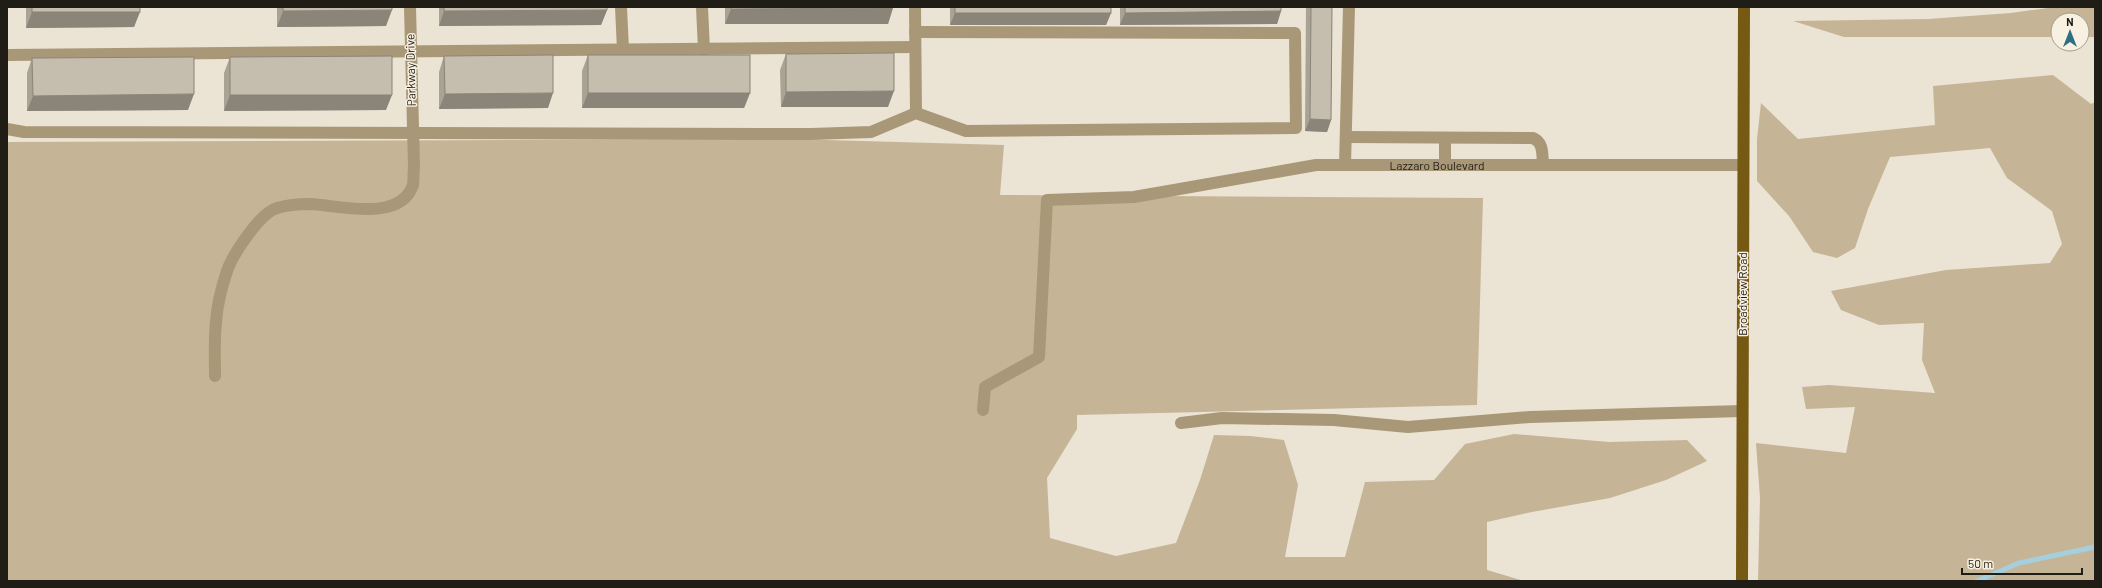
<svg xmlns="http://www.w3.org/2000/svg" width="2102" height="588" font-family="Barlow,sans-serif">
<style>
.green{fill:#c5b596}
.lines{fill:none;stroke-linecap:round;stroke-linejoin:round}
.stream{stroke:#a6cfdd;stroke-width:5}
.minor{stroke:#a99878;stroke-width:12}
.major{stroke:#765912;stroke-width:12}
.wall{fill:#a9a395}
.shaded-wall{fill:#8a8479}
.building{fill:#c5bdad;stroke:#8a8479}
.labels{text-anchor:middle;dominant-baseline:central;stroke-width:3;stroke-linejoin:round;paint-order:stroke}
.street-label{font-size:12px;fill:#201d17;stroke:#f8f0e0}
</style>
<rect width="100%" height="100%" fill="#ebe3d3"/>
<g class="green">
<path d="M2055,7H2095V37H2082V20H2058V37H1844L1793,21L1928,19L2011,13Z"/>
<path d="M2053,75L2091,104L2095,102V581H1758L1760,498L1756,443L1846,453L1855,407L1806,409L1802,387L1829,385L1935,393L1922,360L1924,323L1879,325L1841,310L1831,291L1946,270L2050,263L2062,244L2052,211L2007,178L1990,148L1890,157L1868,209L1855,248L1837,258L1813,252L1789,216L1757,181V139L1761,103L1798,139L1935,125L1933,86Z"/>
<path d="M791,139L1004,145L1000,195L1483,198L1477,405L1077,415V429L1047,478L1050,538L1116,556L1176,543L1200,480L1214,435L1250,436L1284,440L1298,485L1285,557H1345L1365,482L1434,480L1465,444L1514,434L1609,442L1687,440L1707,461L1666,480L1610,498L1532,512L1487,522V570L1524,581H7V142Z"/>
</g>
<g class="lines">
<path class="stream" d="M1977,581L2019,563L2095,547"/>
<g class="minor">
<path d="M621,7L623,50"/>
<path d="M702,7L704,50"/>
<path d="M915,7L916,113"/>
<path d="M7,55L915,47"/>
<path d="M7,129L24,132L811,134L871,132L916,113L966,131L1296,128L1295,33L915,32"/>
<path d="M1346,137L1533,138C1544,143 1542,154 1543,165"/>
<path d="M1445,138V165"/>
<path d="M1345,165L1349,7"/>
<path d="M215,376C215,358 214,340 216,322C217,306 222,286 227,271C233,254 260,213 277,208C287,205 299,204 310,204C338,205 400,223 413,185C414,180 413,173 414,167L410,7"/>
<path id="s1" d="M983,410L985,387L1039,357L1047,200L1134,197L1316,165H1742"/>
<path d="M1181,423L1222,418L1334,420L1408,427L1530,417L1742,411"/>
</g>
<path class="major" d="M1742,581L1744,7"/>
</g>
<g class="wall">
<path d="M26,7H140L134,27L26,28Z"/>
<path d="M277,7H392L386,26L277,27Z"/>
<path d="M439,7H607V10L601,25L439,26Z"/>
<path d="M725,7H893L888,24H725Z"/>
<path d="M950,7H1111V13L1106,25H950Z"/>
<path d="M1120,7H1281V11L1277,24L1120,25Z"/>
<path d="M1306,7H1332L1331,120L1327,132L1305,131Z"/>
<path d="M786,54L888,107H781L780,70Z"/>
<path d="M588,55L750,93L744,108H582V71Z"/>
<path d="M444,56L548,108L439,109V72Z"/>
<path d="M230,57L386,110L224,111V73Z"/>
<path d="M32,58L188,110L27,111V73Z"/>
</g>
<g class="shaded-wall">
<path d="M893,8L888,24H725L731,9Z"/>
<path d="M392,10L386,26L277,27L283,11Z"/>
<path d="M607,10L601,25L439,26L444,11Z"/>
<path d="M1281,11L1277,24L1120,25L1125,13Z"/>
<path d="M32,12H140L134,27L26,28Z"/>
<path d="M955,13H1111L1106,25H950Z"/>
<path d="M894,91L888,107H781L786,92Z"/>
<path d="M553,93L548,108L439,109L445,94Z"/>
<path d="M588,93H750L744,108H582Z"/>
<path d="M194,94L188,110L27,111L33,96Z"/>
<path d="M230,95H392L386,110L224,111Z"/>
<path d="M1310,119L1331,120L1327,132L1305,131Z"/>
</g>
<g class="building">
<rect x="32" y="7" width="108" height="5"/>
<path d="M283,7H392V10L283,11Z"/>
<path d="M444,7H607V10L444,11Z"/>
<path d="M731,7H893V8L731,9Z"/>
<rect x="955" y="7" width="156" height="6"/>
<path d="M1125,7H1281V11L1125,13Z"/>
<path d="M1311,7H1332L1331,120L1310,119Z"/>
<path d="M894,53V91L786,92V54Z"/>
<path d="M553,55V93L445,94L444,56Z"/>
<rect x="588" y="55" width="162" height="38"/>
<path d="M392,56V95H230V57Z"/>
<path d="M194,57V94L33,96L32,58Z"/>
</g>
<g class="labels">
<g class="street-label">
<text transform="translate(410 70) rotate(-91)">Parkway Drive</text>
<text stroke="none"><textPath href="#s1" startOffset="635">Lazzaro Boulevard</textPath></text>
<text transform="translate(1742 294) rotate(-90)">Broadview Road</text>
</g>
</g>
<rect width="2102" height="588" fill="none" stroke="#201d17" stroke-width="16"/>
<g transform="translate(2070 32)"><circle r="19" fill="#f8f0e0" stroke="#a29c90"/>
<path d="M0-3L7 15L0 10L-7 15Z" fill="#2e6e82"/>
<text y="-6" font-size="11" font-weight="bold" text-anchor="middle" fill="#201d17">N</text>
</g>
<path d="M1962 568v6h120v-6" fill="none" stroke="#201d17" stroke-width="2"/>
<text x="1968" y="568" font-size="12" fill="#201d17" stroke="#f8f0e0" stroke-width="3" paint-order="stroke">50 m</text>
</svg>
